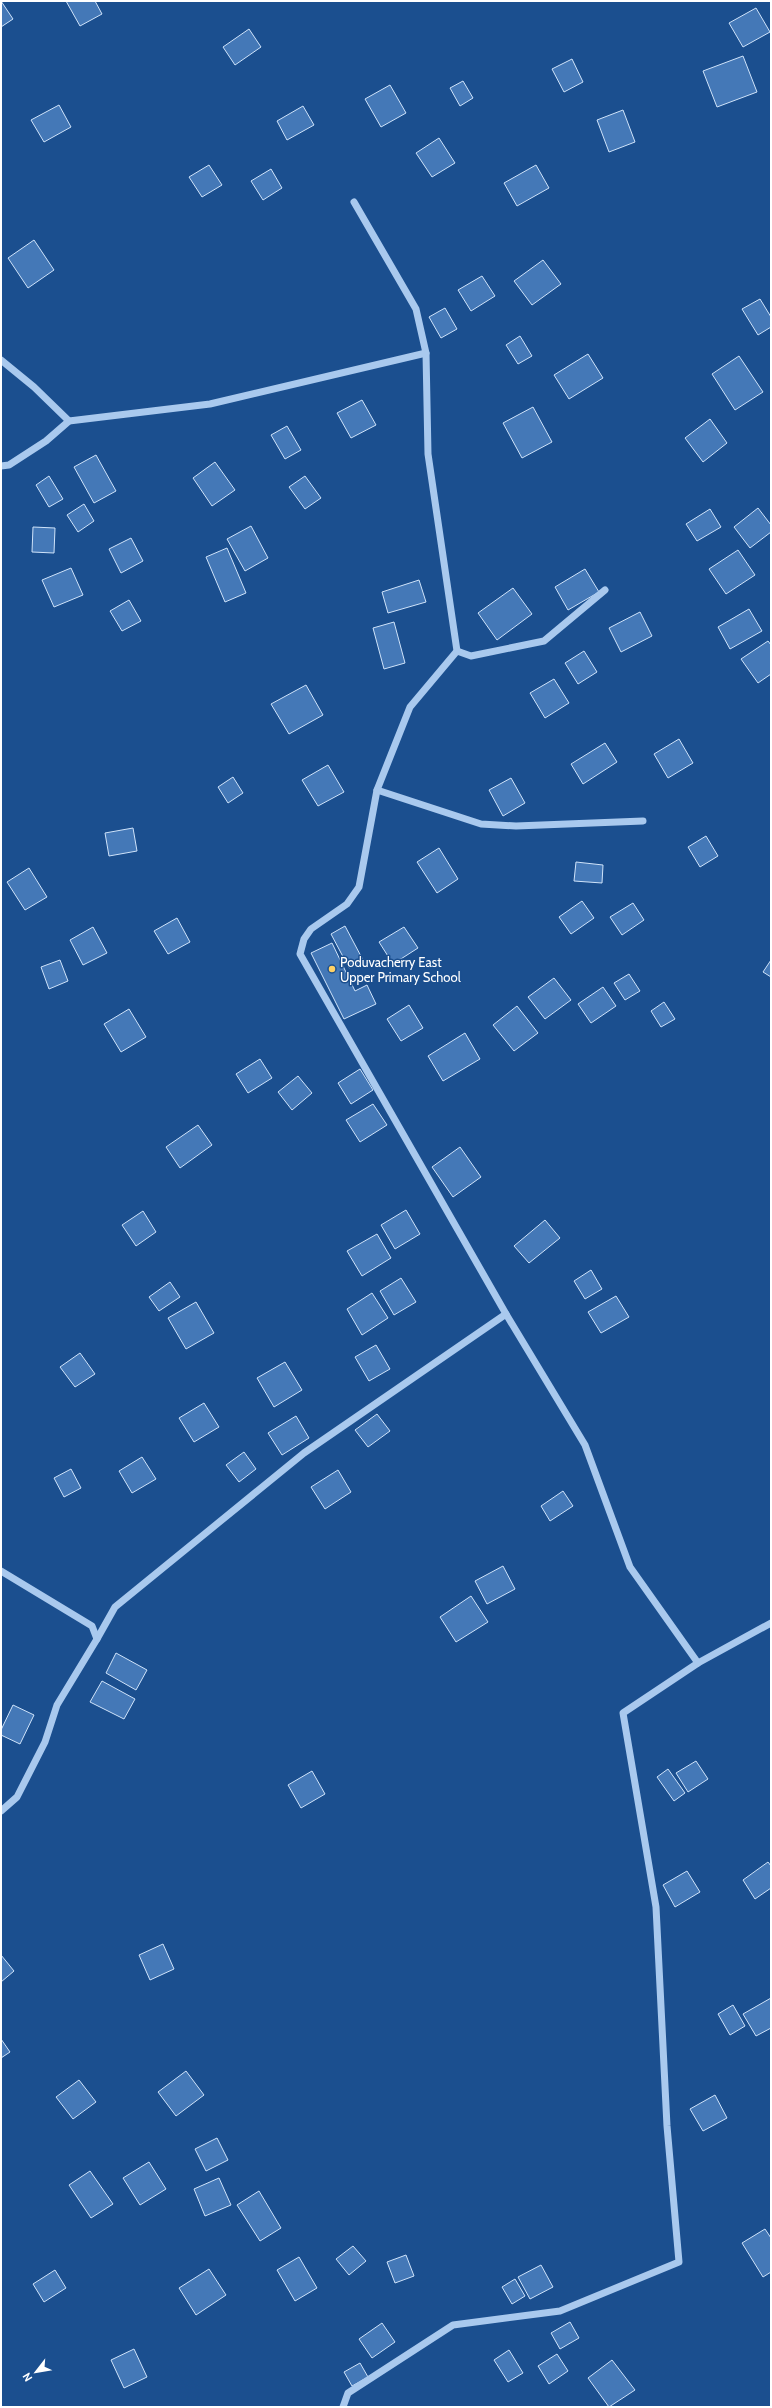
<svg xmlns="http://www.w3.org/2000/svg" width="772" height="2408" font-family="Cabin,sans-serif">
<style>
.building{fill:#4478b7;stroke:#cfe3fa}
.lines{fill:none;stroke-linecap:round;stroke-linejoin:round}
.minor{stroke:#a9c9ee;stroke-width:7}
.poi-dot{fill:#ffd166;stroke:#1b4f8f;stroke-width:1.5}
.labels{text-anchor:middle;dominant-baseline:central;stroke-width:3;stroke-linejoin:round;paint-order:stroke}
.poi-label{font-size:13px;fill:#fff;stroke:#1b4f8f;text-anchor:start}
</style>
<rect width="100%" height="100%" fill="#1b4f8f"/>
<g class="building">
<path d="M1,1L13,19L1,27Z"/>
<path d="M66,1H95L102,14L80,26Z"/>
<path d="M756,8L770,32L743,47L729,23Z"/>
<path d="M249,29L261,47L235,65L223,47Z"/>
<path d="M743,56L757,92L717,107L703,71Z"/>
<path d="M572,59L583,82L564,92L552,69Z"/>
<path d="M463,81L473,98L460,106L450,88Z"/>
<path d="M390,85L406,113L381,127L365,99Z"/>
<path d="M59,105L71,127L44,142L31,120Z"/>
<path d="M303,106L314,125L287,140L277,121Z"/>
<path d="M623,110L635,142L609,152L597,120Z"/>
<path d="M439,138L455,163L432,177L416,153Z"/>
<path d="M209,165L222,185L202,197L189,177Z"/>
<path d="M536,165L549,188L517,206L504,183Z"/>
<path d="M271,169L282,188L263,200L251,181Z"/>
<path d="M34,240L54,270L28,288L8,258Z"/>
<path d="M543,260L561,284L532,305L514,281Z"/>
<path d="M482,276L495,296L471,311L458,290Z"/>
<path d="M760,299L771,317V327L758,335L742,309Z"/>
<path d="M445,308L457,329L441,338L429,317Z"/>
<path d="M520,336L532,356L518,364L506,345Z"/>
<path d="M588,354L603,378L569,399L554,375Z"/>
<path d="M739,356L763,392L735,410L712,374Z"/>
<path d="M362,400L376,425L351,438L337,413Z"/>
<path d="M533,407L552,442L522,458L503,423Z"/>
<path d="M710,419L727,443L703,462L685,438Z"/>
<path d="M287,426L301,450L285,459L271,435Z"/>
<path d="M96,455L116,491L94,503L74,467Z"/>
<path d="M215,462L235,490L212,506L193,478Z"/>
<path d="M49,476L63,499L49,507L36,485Z"/>
<path d="M305,476L321,498L305,509L289,487Z"/>
<path d="M84,504L94,521L78,532L67,515Z"/>
<path d="M758,508L771,525V532L750,548L734,527Z"/>
<path d="M710,509L721,527L697,541L686,524Z"/>
<path d="M251,526L268,558L245,571L227,539Z"/>
<path d="M33,527L55,528L54,553L32,552Z"/>
<path d="M131,538L143,561L121,573L109,549Z"/>
<path d="M227,548L246,593L225,602L206,557Z"/>
<path d="M738,550L755,575L726,594L709,569Z"/>
<path d="M71,568L83,595L54,607L42,580Z"/>
<path d="M585,569L599,592L568,610L555,587Z"/>
<path d="M419,580L426,602L388,613L382,592Z"/>
<path d="M513,588L532,614L497,640L478,613Z"/>
<path d="M129,600L141,621L122,631L110,611Z"/>
<path d="M749,609L762,631L730,649L718,627Z"/>
<path d="M640,612L652,636L621,652L609,628Z"/>
<path d="M394,622L405,663L384,669L373,628Z"/>
<path d="M768,641L771,645V674L758,683L741,659Z"/>
<path d="M584,651L597,672L578,684L565,663Z"/>
<path d="M554,679L569,703L545,718L530,693Z"/>
<path d="M306,685L323,715L289,734L271,704Z"/>
<path d="M679,739L693,763L668,778L654,754Z"/>
<path d="M605,743L617,762L583,784L571,764Z"/>
<path d="M328,765L344,792L318,806L302,780Z"/>
<path d="M233,777L243,793L228,803L218,787Z"/>
<path d="M511,778L525,803L503,816L489,790Z"/>
<path d="M133,828L137,851L109,856L105,833Z"/>
<path d="M706,836L718,856L700,867L688,847Z"/>
<path d="M439,848L458,879L437,893L417,862Z"/>
<path d="M576,862L603,865L602,883L574,881Z"/>
<path d="M29,868L47,897L25,910L7,882Z"/>
<path d="M582,901L594,918L571,934L559,917Z"/>
<path d="M633,903L644,920L622,935L610,917Z"/>
<path d="M177,918L190,942L168,954L154,931Z"/>
<path d="M345,926L363,960L349,968L331,934Z"/>
<path d="M93,927L107,953L83,965L70,940Z"/>
<path d="M404,927L418,948L393,964L379,942Z"/>
<path d="M332,943L355,991L367,985L376,1004L344,1019L311,953Z"/>
<path d="M60,960L68,981L49,989L41,967Z"/>
<path d="M771,960V977L763,972Z"/>
<path d="M629,974L640,991L625,1000L614,983Z"/>
<path d="M554,978L571,1000L545,1019L528,997Z"/>
<path d="M603,987L616,1006L591,1023L578,1004Z"/>
<path d="M664,1002L675,1019L661,1027L651,1011Z"/>
<path d="M409,1005L423,1028L401,1041L387,1019Z"/>
<path d="M517,1006L538,1033L514,1051L493,1025Z"/>
<path d="M129,1009L146,1037L121,1052L104,1024Z"/>
<path d="M465,1033L480,1059L443,1081L428,1056Z"/>
<path d="M260,1059L272,1078L248,1093L236,1074Z"/>
<path d="M360,1069L373,1090L351,1104L338,1083Z"/>
<path d="M298,1076L312,1093L292,1110L278,1092Z"/>
<path d="M373,1104L387,1125L360,1142L346,1120Z"/>
<path d="M198,1125L212,1145L180,1168L166,1147Z"/>
<path d="M460,1147L481,1177L453,1197L432,1167Z"/>
<path d="M406,1210L420,1234L395,1249L381,1225Z"/>
<path d="M143,1211L156,1232L136,1246L122,1225Z"/>
<path d="M545,1220L560,1238L529,1263L514,1246Z"/>
<path d="M377,1234L391,1258L362,1276L347,1251Z"/>
<path d="M591,1270L602,1289L585,1299L574,1281Z"/>
<path d="M401,1278L416,1302L394,1315L380,1291Z"/>
<path d="M170,1282L180,1297L159,1311L149,1297Z"/>
<path d="M372,1293L388,1318L362,1335L347,1309Z"/>
<path d="M616,1296L629,1317L601,1333L588,1312Z"/>
<path d="M196,1302L214,1333L186,1349L168,1318Z"/>
<path d="M376,1345L390,1369L369,1381L355,1357Z"/>
<path d="M80,1353L95,1374L75,1387L60,1367Z"/>
<path d="M285,1362L302,1390L274,1407L257,1378Z"/>
<path d="M204,1403L219,1427L194,1442L179,1418Z"/>
<path d="M377,1414L390,1431L368,1447L355,1430Z"/>
<path d="M296,1416L309,1438L282,1455L268,1433Z"/>
<path d="M244,1452L256,1469L239,1482L226,1465Z"/>
<path d="M142,1457L156,1479L132,1493L119,1471Z"/>
<path d="M71,1469L81,1488L64,1497L54,1478Z"/>
<path d="M338,1470L351,1492L325,1509L311,1487Z"/>
<path d="M563,1491L573,1506L550,1521L541,1506Z"/>
<path d="M503,1566L515,1589L487,1604L475,1581Z"/>
<path d="M471,1596L488,1622L456,1642L440,1617Z"/>
<path d="M116,1653L147,1670L136,1690L106,1673Z"/>
<path d="M102,1681L135,1699L124,1719L90,1702Z"/>
<path d="M13,1705L34,1715L20,1744L1,1735V1730Z"/>
<path d="M696,1761L708,1779L688,1792L676,1773Z"/>
<path d="M668,1769L685,1793L674,1801L657,1777Z"/>
<path d="M312,1771L325,1794L301,1808L288,1785Z"/>
<path d="M768,1862L771,1866V1888L755,1899L743,1880Z"/>
<path d="M687,1871L700,1892L675,1907L663,1885Z"/>
<path d="M163,1944L174,1969L150,1980L139,1955Z"/>
<path d="M1,1955L14,1971L1,1982Z"/>
<path d="M771,1998V2028L756,2036L743,2014Z"/>
<path d="M733,2005L745,2026L730,2035L718,2014Z"/>
<path d="M1,2039L10,2052L1,2058Z"/>
<path d="M186,2071L204,2095L176,2116L158,2092Z"/>
<path d="M79,2080L96,2102L73,2119L56,2097Z"/>
<path d="M715,2095L727,2118L703,2131L690,2109Z"/>
<path d="M217,2138L228,2160L206,2171L195,2149Z"/>
<path d="M149,2162L166,2189L140,2205L123,2178Z"/>
<path d="M90,2171L113,2204L91,2218L69,2185Z"/>
<path d="M219,2178L231,2205L205,2216L194,2189Z"/>
<path d="M259,2191L281,2228L260,2241L237,2205Z"/>
<path d="M765,2229L771,2238V2272L763,2277L742,2243Z"/>
<path d="M353,2246L366,2261L349,2275L336,2259Z"/>
<path d="M406,2255L414,2276L395,2283L387,2262Z"/>
<path d="M299,2257L317,2288L295,2301L277,2270Z"/>
<path d="M541,2265L553,2287L530,2299L518,2277Z"/>
<path d="M209,2269L226,2295L196,2315L179,2288Z"/>
<path d="M55,2270L66,2288L44,2302L33,2284Z"/>
<path d="M515,2279L525,2296L512,2304L502,2287Z"/>
<path d="M570,2322L579,2338L560,2349L551,2333Z"/>
<path d="M382,2323L395,2342L372,2358L359,2339Z"/>
<path d="M134,2349L147,2377L124,2388L111,2360Z"/>
<path d="M509,2350L523,2373L508,2382L494,2360Z"/>
<path d="M557,2354L568,2371L549,2384L538,2366Z"/>
<path d="M612,2360L635,2390L609,2407L588,2378Z"/>
<path d="M360,2363L368,2377L352,2386L344,2372Z"/>
</g>
<g class="lines">
<g class="minor">
<path d="M354,202L416,309L426,353L428,454L457,651L410,707L377,790L359,887L347,904L311,929L304,939L300,954L506,1314L585,1445L630,1567L698,1663"/>
<path d="M1,360L34,387L69,421"/>
<path d="M1,466L9,465L46,441L69,421L210,404L426,353"/>
<path d="M457,651L471,656L544,641L605,590"/>
<path d="M377,790L481,824L516,826L643,821"/>
<path d="M1,1571L92,1626L97,1639L57,1705L45,1742L17,1797L1,1811"/>
<path d="M97,1639L115,1607L304,1453L506,1314"/>
<path d="M343,2407L348,2393L453,2325L560,2311L679,2262L667,2126L656,1907L623,1713L698,1663L771,1623"/>
</g>
</g>
<circle class="poi-dot" cx="332" cy="969" r="4"/>
<g class="labels">
<g class="poi-label">
<text x="340" y="962">Poduvacherry East<tspan x="340" dy="15">Upper Primary School</tspan></text>
</g>
</g>
<rect width="772" height="2408" fill="none" stroke="#ffffff" stroke-width="4"/>
<g transform="translate(36 2372) rotate(239)" stroke="#1b4f8f" stroke-width="3" paint-order="stroke">
<path d="M0-3L7 15L0 10L-7 15Z" fill="#ffffff"/>
<text y="-6" font-size="11" font-weight="bold" text-anchor="middle" fill="#ffffff">N</text>
</g>
</svg>
